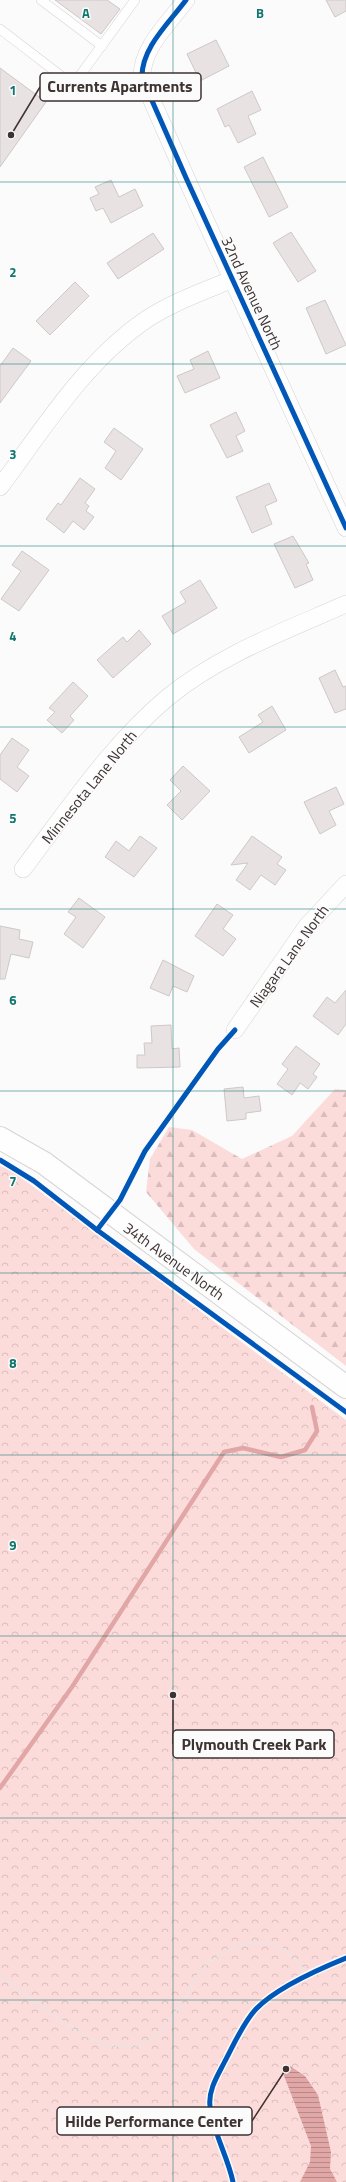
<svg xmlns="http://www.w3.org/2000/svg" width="346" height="2182" font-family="'Titillium Web',sans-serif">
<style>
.forest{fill:url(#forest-firs)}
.park{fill:url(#park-crowns)}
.water{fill:url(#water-rules)}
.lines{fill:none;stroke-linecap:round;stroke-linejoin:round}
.stream{stroke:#e1a6a6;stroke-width:4.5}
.building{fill:#e8e2e2;stroke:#cec8c8}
.lane-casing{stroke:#d9d3d3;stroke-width:10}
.street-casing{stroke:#d9d3d3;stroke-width:18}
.secondary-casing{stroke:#d9d3d3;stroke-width:24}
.path{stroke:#e6e6e6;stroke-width:2.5;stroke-dasharray:2 2;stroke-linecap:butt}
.lane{stroke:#fefefe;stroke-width:9}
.street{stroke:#fefefe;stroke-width:17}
.secondary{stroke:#fefefe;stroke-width:22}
.cycleway-casing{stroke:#fbfbfb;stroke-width:8}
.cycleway{stroke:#0057b8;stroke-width:5}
.grid{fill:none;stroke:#0f766e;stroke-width:1;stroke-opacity:0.55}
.labels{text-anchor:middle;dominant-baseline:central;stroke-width:3;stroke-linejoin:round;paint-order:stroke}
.street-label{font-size:15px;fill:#3e3232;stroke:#fbfbfb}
.grid-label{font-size:13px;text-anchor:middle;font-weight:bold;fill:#0f766e;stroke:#fbfbfb;stroke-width:3;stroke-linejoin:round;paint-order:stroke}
.leader{fill:none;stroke:#3e3232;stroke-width:1.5}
.callout-dot{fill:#3e3232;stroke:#fbfbfb;stroke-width:1.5}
.callout{fill:#fbfbfb;stroke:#3e3232;stroke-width:1.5}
.callout-label{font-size:16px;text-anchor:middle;font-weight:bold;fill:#3e3232}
</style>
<defs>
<pattern id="forest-firs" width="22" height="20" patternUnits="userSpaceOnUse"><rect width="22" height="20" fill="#fcdcdb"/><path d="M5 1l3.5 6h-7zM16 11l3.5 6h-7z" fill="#d9bdbc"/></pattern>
<pattern id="park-crowns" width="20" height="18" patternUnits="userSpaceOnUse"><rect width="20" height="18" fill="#fcdcdb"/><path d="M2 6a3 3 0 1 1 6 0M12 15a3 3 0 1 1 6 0" fill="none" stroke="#d9bdbc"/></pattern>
<pattern id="water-rules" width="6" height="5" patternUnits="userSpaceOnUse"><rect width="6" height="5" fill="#e1a6a6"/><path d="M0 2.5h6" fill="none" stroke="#b88888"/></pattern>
</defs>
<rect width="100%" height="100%" fill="#fbfbfb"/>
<path class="forest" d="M335,1089L346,1090V1366L194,1249L146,1192L150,1159L169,1127L192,1130L242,1159L292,1136Z"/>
<path class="park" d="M0,1166L11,1170L346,1420V2182H0Z"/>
<path class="water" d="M287,2064L305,2076L318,2095L331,2152L330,2169L337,2182H300L310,2162L311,2146L281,2068Z"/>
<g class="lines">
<path class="stream" d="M0,1788L72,1687L224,1452L243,1448L281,1457L305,1450L317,1431L312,1407"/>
</g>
<g class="building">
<path d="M55,0H107L120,9L101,34Z"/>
<path d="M326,0H346V11L335,17Z"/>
<path d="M216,40L229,66L200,81L187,54Z"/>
<path d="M0,68L46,102L0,167Z"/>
<path d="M252,91L261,110L248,116L256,134L238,143L229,125L225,127L217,109Z"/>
<path d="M263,157L288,207L269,217L244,167Z"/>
<path d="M111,180L119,197L135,189L143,206L111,223L103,208L96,211L90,198L99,194L95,187Z"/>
<path d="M291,232L316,271L298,282L273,243Z"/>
<path d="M153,233L164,249L118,279L107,263Z"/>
<path d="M75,282L89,296L50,335L36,321Z"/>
<path d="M325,300L346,345L326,354L306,308Z"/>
<path d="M13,348L31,361L0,403V366Z"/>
<path d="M208,351L220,378L185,393L177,376L194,369L190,360Z"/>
<path d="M236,412L245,431L236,436L243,451L227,458L210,425Z"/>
<path d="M114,428L143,449L121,480L105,468L116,451L104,442Z"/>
<path d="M80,478L95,489L85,503L89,506L86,511L94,517L84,530L73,521L64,533L46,519L58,503L61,505Z"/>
<path d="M269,483L277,501L265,506L272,524L252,533L236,497Z"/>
<path d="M293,536L309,563L306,564L313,580L295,588L274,544Z"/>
<path d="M22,551L49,570L19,611L1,599L21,571L12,565Z"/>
<path d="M200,580L217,608L173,634L162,616L186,602L180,592Z"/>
<path d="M139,630L151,644L113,678L97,660L123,637L127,642Z"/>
<path d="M335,670L343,687L346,686V709L335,713L319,678Z"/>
<path d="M73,682L88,696L70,716L74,720L62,733L47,720L55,712L49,708Z"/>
<path d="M272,706L286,730L249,753L239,737L263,722L258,715Z"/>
<path d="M12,738L29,750L17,767L29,776L17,792L0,779V755Z"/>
<path d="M183,766L210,791L182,820L167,805L181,791L170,780Z"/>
<path d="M336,787L344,804L329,811L336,825L320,834L304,802Z"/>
<path d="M140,836L157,848L134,877L105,857L116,841L129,851Z"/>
<path d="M252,836L282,857L277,864L286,870L275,885L261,875L250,890L236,880L248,863L231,865Z"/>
<path d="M79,898L105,917L83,948L64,934L76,917L68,912Z"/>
<path d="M217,904L233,915L223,929L236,939L223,956L195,936Z"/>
<path d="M0,926L20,930L19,939L33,942L29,958L11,954L5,979H0Z"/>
<path d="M163,960L194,976L187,992L173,986L169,996L150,988Z"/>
<path d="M346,990V1024L338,1035L313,1016L327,997L335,1003Z"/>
<path d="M171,1025L172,1049L179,1048L180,1067L137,1068V1055H145L144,1043H152L151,1026Z"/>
<path d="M296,1046L320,1064L313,1074L317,1077L308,1089L300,1083L292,1095L277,1084L288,1069L282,1064Z"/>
<path d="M243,1087L244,1098L259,1096L261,1111L246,1113V1119L227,1121L224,1089Z"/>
</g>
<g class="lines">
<g class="lane-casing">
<g id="lane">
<path d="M41,0L102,46"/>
<path d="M0,29L73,85L135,0"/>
</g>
</g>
<g class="street-casing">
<g id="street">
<path d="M186,0C169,23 141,48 142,78L187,180L346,528"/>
<path d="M0,487C44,428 85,361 147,319C173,302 204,291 233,279"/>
<path d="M23,869C68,810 110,746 167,698C219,655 285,631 346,604"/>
<path d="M235,1030L307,926L346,884"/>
</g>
</g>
<g class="secondary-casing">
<path id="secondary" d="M0,1138L44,1163L346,1387"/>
</g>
<path class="path" d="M0,1976C26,1994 83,2043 113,2046C125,2047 144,2046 154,2038C176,2019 185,1991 203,1969C218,1951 257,1934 279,1947C292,1954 299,1963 306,1975"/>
<use href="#lane" class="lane"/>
<use href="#street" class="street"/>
<use href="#secondary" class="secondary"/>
<g class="cycleway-casing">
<g id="cycleway">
<path d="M186,0C169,23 141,48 142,78L187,180L346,528"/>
<path d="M0,1160L34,1181L97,1230L346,1412"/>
<path d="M97,1230L120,1200L145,1151L218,1049L235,1030"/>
<path d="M233,2182C228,2157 212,2130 210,2106C208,2090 218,2075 225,2061C234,2044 243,2023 256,2009C277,1987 319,1969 346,1958"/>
</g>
</g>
<use href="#cycleway" class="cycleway"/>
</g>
<path class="grid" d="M173,0V2182M0,182H346M0,364H346M0,546H346M0,727H346M0,909H346M0,1091H346M0,1273H346M0,1455H346M0,1636H346M0,1818H346M0,2000H346"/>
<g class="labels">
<g class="street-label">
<text transform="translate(252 293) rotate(65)">32nd Avenue North</text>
<text transform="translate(89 787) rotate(-51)">Minnesota Lane North</text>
<text transform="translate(289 956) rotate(-54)">Niagara Lane North</text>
<text transform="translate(174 1261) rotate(36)">34th Avenue North</text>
</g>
</g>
<g class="grid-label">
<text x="86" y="18">A</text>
<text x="260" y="18">B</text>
<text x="13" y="95">1</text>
<text x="13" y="277">2</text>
<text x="13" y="459">3</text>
<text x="13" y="641">4</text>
<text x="13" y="823">5</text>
<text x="13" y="1005">6</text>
<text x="13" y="1186">7</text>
<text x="13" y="1368">8</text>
<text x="13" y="1550">9</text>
</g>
<path class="leader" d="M11 135L40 87M173 1695L173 1744M286 2069L252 2121"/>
<g class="callout-dot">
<circle cx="11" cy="135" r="4"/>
<circle cx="173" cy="1695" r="4"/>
<circle cx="286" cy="2069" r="4"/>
</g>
<g class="callout">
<rect x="40" y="73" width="161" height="28" rx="4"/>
<rect x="173" y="1730" width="161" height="28" rx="4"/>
<rect x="57" y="2107" width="195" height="28" rx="4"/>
</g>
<g class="callout-label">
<text x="120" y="92">Currents Apartments</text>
<text x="254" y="1750">Plymouth Creek Park</text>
<text x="154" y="2127">Hilde Performance Center</text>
</g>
</svg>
